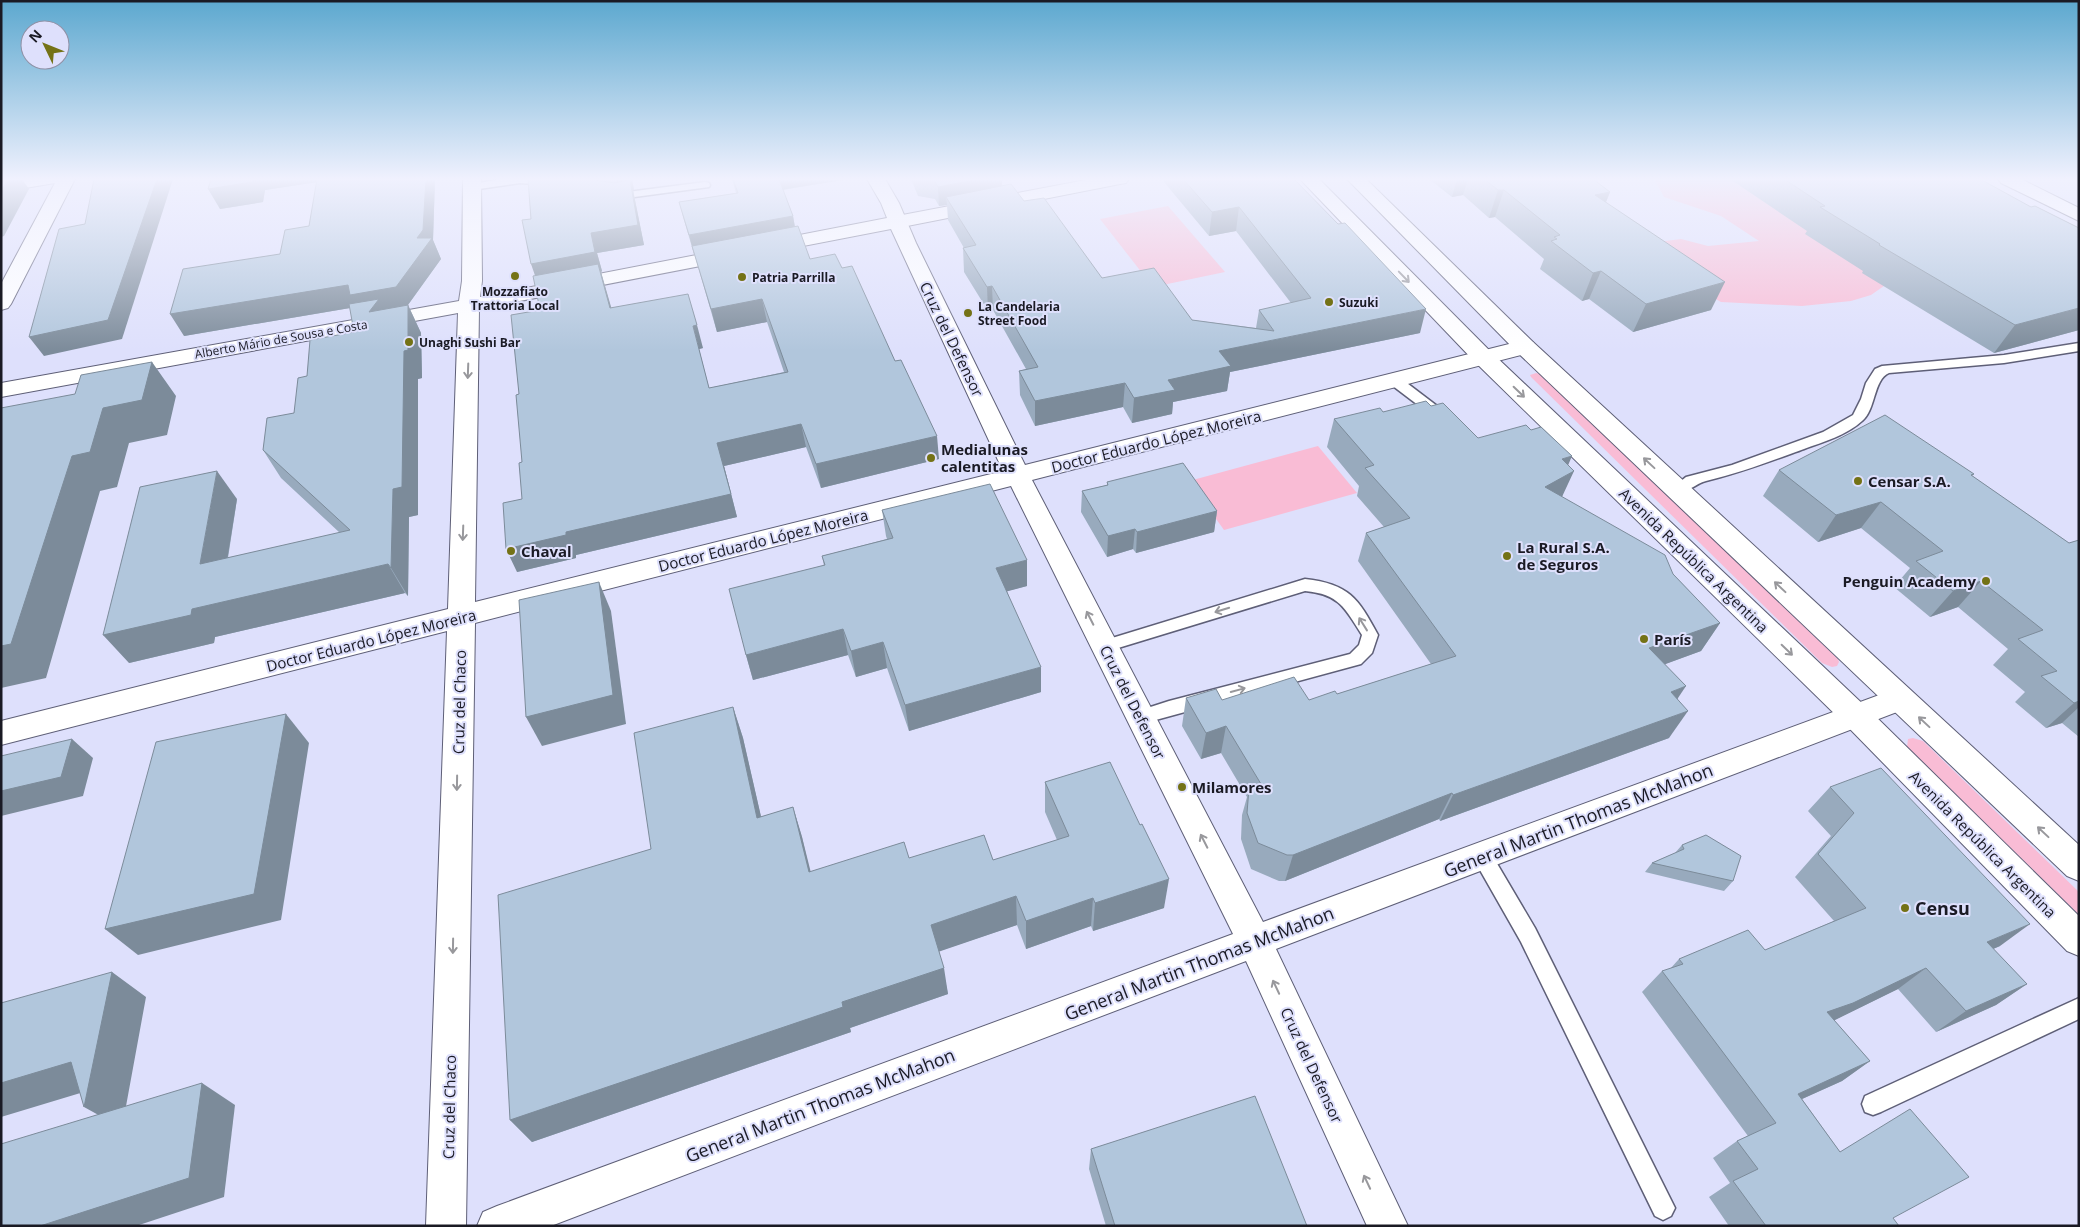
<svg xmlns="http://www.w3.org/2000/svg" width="2080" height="1227" font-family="'Open Sans',sans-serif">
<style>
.green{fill:#f9bcd5}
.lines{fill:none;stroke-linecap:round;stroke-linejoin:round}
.lane-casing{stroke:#5e5f77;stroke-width:3}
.street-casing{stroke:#5e5f77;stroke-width:2}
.secondary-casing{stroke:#5e5f77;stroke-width:2}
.highway-casing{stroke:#5e5f77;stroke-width:2}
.lane{fill:#fff;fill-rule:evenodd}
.street{fill:#fff;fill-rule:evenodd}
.secondary{fill:#fff;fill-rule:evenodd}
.highway{fill:#fff;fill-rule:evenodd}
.wall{fill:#98aabd}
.shaded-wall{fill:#7c8b9a}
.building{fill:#b1c6dc;stroke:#7c8b9a}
.oneway{stroke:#98989c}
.poi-dot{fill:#747216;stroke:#dee0fc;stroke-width:2}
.labels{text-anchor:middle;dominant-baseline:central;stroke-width:4;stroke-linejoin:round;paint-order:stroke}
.far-poi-label{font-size:12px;font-weight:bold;fill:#1a1a24;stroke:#dee0fc;text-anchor:start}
.far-street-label{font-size:12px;fill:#1a1a24;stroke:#dee0fc}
.street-label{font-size:15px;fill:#1a1a24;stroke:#dee0fc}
.poi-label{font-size:15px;font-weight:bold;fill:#1a1a24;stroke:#dee0fc;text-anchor:start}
.near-street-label{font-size:18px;fill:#1a1a24;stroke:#dee0fc}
.near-poi-label{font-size:18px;font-weight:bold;fill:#1a1a24;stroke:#dee0fc;text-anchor:start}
</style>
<rect width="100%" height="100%" fill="#dee0fc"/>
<g class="green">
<path d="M1654,179H1803L1894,279L1871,295L1851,301L1802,306L1721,302L1678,277L1658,242L1681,239L1708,246L1759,241L1721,216L1664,197Z"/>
<path d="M1168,206L1225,272L1153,287L1100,219Z"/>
<path d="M1536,373L1544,375L1838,659L1839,662L1837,666L1832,667L1822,663L1531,377L1530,375Z"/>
<path d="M1318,446L1357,493L1224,530L1189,481Z"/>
<path d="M1913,738L1923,741L2079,892V915L1907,747L1908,739Z"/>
</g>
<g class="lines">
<g class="lane-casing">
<g id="lane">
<path d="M502,179H550L554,182L549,185L520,183L472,190L467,187L472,184Z"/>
<path d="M705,182L709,183L710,185L709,187L612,200L607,197L612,194Z"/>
<path d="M2079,343V351L2004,363L1889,373C1873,380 1876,410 1862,421C1847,435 1823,442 1804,449C1771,461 1740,473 1706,481C1694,484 1683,497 1672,493L1670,490L1686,477L1732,465L1823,432L1853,415L1861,399L1866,383L1875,369L1882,366L2004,355Z"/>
<path d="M1394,376L1399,377L1445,412L1447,415L1445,418H1435L1389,383L1387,380L1389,377Z"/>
<path d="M1305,579C1349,584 1358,598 1378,635L1372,653L1361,664L1141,724L1135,722L1132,717L1135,712L1169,701L1350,654L1359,645L1362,635C1345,608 1339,594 1305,591L1105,652L1099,650L1097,646L1099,642Z"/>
<path d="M1482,847L1489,850L1535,928L1675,1208L1671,1216L1663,1220L1655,1216L1521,942L1472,856L1475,850Z"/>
<path d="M2079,998V1019L1881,1112L1873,1115L1865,1112L1862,1104L1865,1096Z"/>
</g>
</g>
<g class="street-casing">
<g id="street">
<path d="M463,179H481L482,281L480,297L887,218L881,203L867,179H885L899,203L916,243L1025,465L1525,340L1533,342L1536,347L1533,352L1032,480L1263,922L1890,691L1900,687L1910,691L1915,699L1910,707L1276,949L1408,1226H1367L1246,961L551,1226H477L483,1212L497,1206L1233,934L1011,486L475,623L466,1226H426L447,631L1,745V721L448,609L458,313L1,397V383L459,301L462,281ZM891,229L1003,471L475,602L479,309Z"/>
<path d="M1998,179H2021L2079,208V221L2001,183Z"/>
</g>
</g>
<g class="secondary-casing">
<g id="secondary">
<path d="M15,179H75L11,304L8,308L1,310V284L55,183L1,192V181Z"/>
<path d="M1091,179H1129L1126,183L1120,184L897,228L890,226L887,222L890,218L897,216Z"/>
</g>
</g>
<g class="highway-casing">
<g id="highway">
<path d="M1300,179H1319L1491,352L1867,708L2079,916V956L2067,951L1845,724L1475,362Z"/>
<path d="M1347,179H1366L1533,342L2079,845V881L2067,876L1517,352Z"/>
</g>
</g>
<use href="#lane" class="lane"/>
<use href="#street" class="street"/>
<use href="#secondary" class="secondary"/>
<use href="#highway" class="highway"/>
</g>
<g class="wall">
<path d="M211,179H435L433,240L441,259L408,305L421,333L422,378L418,379V515L409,517L408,596L405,593L215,637L214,643L129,663L237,499L228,558L340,533L281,478L263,450L294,413L307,376L354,332L350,308L184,336L280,254L309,226L317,182L265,190L263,202L220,209Z"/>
<path d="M528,179H632L634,190H633L644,245L597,253L602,271L601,272L611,308L703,348L699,349L709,388L784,372L767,322L717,332L694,253V254L684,220L679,202L736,193L732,179H844L783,190L793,216L795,227L810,259L842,268L939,459L821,488L806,447L724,466L737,517L576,555V558L517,572L522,499V462L519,394L540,310L535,276Z"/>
<path d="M911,179H1002V186L1024,201L1102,278L1192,320L1256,328L1259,310L1291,303L1236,231L1209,236L1164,182V179H1294L1420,333L1230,372L1227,391L1173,402L1172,414L1132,423L1123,407L1035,426L1020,395L1019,371L1026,369L993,310L988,311L964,272L963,248H964L948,220L947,205L939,206L935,199L918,196Z"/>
<path d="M1429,179H1593L1610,192L1606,202L1711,310L1633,332L1589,299L1582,301L1540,269L1544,259L1495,217L1489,218L1463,195L1452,197Z"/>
<path d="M1730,179H1980L2079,330L1994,353L1862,273L1863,271L1805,234L1807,231Z"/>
<path d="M1431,406L1478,438L1568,466L1562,497L1673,574L1720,623L1701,651L1665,664L1678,699L1669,738L1440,821L1439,819L1285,881H1279L1251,869L1241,839L1242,815L1247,797L1221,753L1201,759L1182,726L1186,698L1222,700H1309L1337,694L1431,664L1358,561L1366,533L1384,527L1357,496L1359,486L1327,447L1334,419L1383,412Z"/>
<path d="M1779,470L1974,474L1972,476L2069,543L2079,540V737L2062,723L2046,728L2015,702L2025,692L1993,665L2008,649L1958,607L1930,617L1894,587L1910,568L1861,528L1818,542L1763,496Z"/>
<path d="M1107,482L1217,511L1214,532L1136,553L1133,549L1107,557L1081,512L1082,491L1107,485Z"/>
<path d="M882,510L1027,586L1007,591L1041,692L909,731L887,668L856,677L848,655L753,680L746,655L824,566L822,556L887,539L886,536Z"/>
<path d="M733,707L743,738L761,817L793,807L802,837L810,872L909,858L993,860L1057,840L1045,812V782L1164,908L1093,931L1091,926L1026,949L1017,925L939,951L948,994L850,1028L851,1032L532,1142L510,1120L651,849Z"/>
<path d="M1830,787L2000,946L1993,949L2027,984L1996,1005L1936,1032L1898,989L1834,1020L1870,1061L1842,1081L1802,1099L1840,1152L1899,1226H1729L1709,1197L1730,1183L1713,1158L1737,1141L1748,1136L1642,992L1662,971L1670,969L1679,959L1765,950L1834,921L1795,877L1831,836L1808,811Z"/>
<path d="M1682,845L1733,881L1724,891L1645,872L1652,863L1675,853Z"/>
<path d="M1091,1149L1307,1226H1106L1089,1169Z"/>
</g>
<g class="shaded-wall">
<path d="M9,179H22L29,189L4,236L1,237V192Z"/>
<path d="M157,179H173L122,339L44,356L29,337Z"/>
<path d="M252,179H330L331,180L265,190L263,202L220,209L208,189Z"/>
<path d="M426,179H435L433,240L441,259L392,327L356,307L184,336L170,314L417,238Z"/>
<path d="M616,179H632L634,190H633L644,245L597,253L602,271L601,272L618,331L538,284L531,264L591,233L620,192Z"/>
<path d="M778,179H844V180L780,190Z"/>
<path d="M979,179H1002V194L946,197L947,205L939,206L938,187Z"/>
<path d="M1457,179H1468L1463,195L1452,197Z"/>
<path d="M1498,190H1504L1495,217L1489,218Z"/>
<path d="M1610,192L1599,219L1595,195Z"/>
<path d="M1239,207L1236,231L1209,236L1212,212Z"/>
<path d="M793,216L796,234L694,254L689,235Z"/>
<path d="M1601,271L1589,299L1582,301L1593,273Z"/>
<path d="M1725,282L1711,310L1633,332L1646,304Z"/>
<path d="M992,286L993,310L988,311L987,287Z"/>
<path d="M762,299L767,322L717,332L711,309Z"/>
<path d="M408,305L421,333L422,378L418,379V515L409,517L408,596L391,568L393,489Z"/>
<path d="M2079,308V330L1994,353L2015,325Z"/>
<path d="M1426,309L1420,333L1230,372L1227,391L1173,402L1172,414L1132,423L1134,398L1219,351Z"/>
<path d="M697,325L703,348L699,349L693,326Z"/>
<path d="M152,362L176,396L167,435L129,443L117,487L100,491L46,678L1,688V646L72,456L103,408Z"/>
<path d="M1125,383L1123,407L1035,426V401Z"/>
<path d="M801,424L806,447L724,466L737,517L576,555V558L517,572L506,549L566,532L717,443Z"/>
<path d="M937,436L939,459L821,488L816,464Z"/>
<path d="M1572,456L1563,477L1574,471L1561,499L1545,487L1562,459Z"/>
<path d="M217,471L237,499L222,592L200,564Z"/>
<path d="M1881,502L1861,528L1818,542L1836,515Z"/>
<path d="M1217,511L1214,532L1136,553L1137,532Z"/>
<path d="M1135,529L1133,549L1107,557L1108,536Z"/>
<path d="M1027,560V586L997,594L996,568Z"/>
<path d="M388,564L405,593L215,637L214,643L129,663L103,635L192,609Z"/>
<path d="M1981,581L1958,607L1930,617L1953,591Z"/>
<path d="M599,582L611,611L626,724L542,746L526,717Z"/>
<path d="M1720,623L1701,651L1633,676L1649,648Z"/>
<path d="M843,629L848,655L753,680L746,655Z"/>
<path d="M883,642L887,668L856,677L851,651Z"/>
<path d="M1041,667V692L909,731L905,705Z"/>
<path d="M1686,686L1668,713L1671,692Z"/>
<path d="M2079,701V707L2062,723L2046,728L2074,703Z"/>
<path d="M733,707L743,738L768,847L757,818Z"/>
<path d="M1688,711L1669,738L1440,821L1453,795Z"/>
<path d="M286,714L309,743L281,920L138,955L105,929Z"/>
<path d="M1226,726L1221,753L1201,759L1206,733Z"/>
<path d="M72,739L93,758L83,796L1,816V791Z"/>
<path d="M1452,793L1439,819L1285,881L1293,855Z"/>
<path d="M793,807L802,837L818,901L809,872Z"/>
<path d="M1169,879L1164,908L1093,931L1095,903Z"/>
<path d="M1016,896L1017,925L935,953L931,925Z"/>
<path d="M1093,898L1091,926L1026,949V921Z"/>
<path d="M2030,924L2000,946L1958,964L1987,942Z"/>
<path d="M944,968L948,994L850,1028L851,1032L532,1142L510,1120L842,1002Z"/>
<path d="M1926,968L1898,989L1827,1024V1012Z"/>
<path d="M112,972L146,997L122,1128L84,1107L87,1091L1,1117V1083Z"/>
<path d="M2027,984L1996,1005L1936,1032L1966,1011Z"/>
<path d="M1870,1061L1842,1081L1773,1112L1798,1094Z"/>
<path d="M202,1083L235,1105L224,1197L136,1226H40Z"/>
</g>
<g class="building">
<path d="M1,179H8L1,192Z"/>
<path d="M94,179H157L108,320L29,337L59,229L85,224Z"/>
<path d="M211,179H252V182L208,189Z"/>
<path d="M317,179H426L423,230L417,238H432L396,287L350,295L348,285L170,314L183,269L280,254L285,230L309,226Z"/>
<path d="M528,179H589L614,183L630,180L638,225L591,233L595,252L531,264L522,220L531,219Z"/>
<path d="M733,179H779L793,216L689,235L679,202L738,193Z"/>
<path d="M928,179H979L938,187L934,180Z"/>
<path d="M1183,179H1294L1338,224L1345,223L1426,309L1219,351L1231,366L1168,380L1175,390L1134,398L1125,383L1035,401L1019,371L1038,367L992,286L987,287L963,248L976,245L946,197L1011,184L1024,201L1044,198L1102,278L1154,268L1192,320L1274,331L1259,310L1311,298L1239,207L1212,212Z"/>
<path d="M1484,179H1593L1610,192L1595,195L1725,282L1646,304L1601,271L1593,273L1551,241L1557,239L1554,237L1560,235L1504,190H1498Z"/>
<path d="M1784,179H1980L2031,207L2035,206L2079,228V308L2015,325L1879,245L1880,244L1820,207L1825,206Z"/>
<path d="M798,226L810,259L835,254L842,268L852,266L895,361L901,360L937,436L816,464L801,424L717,443L731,494L566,532V535L506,549L503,503L522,499L519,463L522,462L516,395L519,394L511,315L540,310L533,276L598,264L610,308L688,294L697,325L693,326L709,388L788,372L762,299L711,309L692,246Z"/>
<path d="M379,299L369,312L408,305V350L404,351L402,487L393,489L391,568L388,564L192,609L191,615L103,635L140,487L217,471L200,564L350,530L263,450L267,418L294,413L298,378L307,376L310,340L354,332L349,304Z"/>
<path d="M152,362L142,400L103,408L90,452L72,456L11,644L1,646V408L75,394L81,375Z"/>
<path d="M1426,401L1431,406L1443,403L1478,438L1526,425L1531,430L1541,427L1572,456L1562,459L1574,471L1545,487L1665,555L1673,574L1720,623L1649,648L1686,686L1671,692L1688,711L1453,795L1452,793L1293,855H1287L1258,843L1247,813L1249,788L1261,784L1226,726L1206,733L1186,698L1216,689L1222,700L1294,677L1309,700L1335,691L1337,694L1456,656L1366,533L1410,518L1365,468L1374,465L1334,419L1380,408L1383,412Z"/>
<path d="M1885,415L1974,474L1971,475L2069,543L2079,540V701L2074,703L2041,676L2057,671L2018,639L2043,630L1981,581L1953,591L1916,561L1943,551L1881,502L1836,515L1779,470Z"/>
<path d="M1183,463L1217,511L1137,532L1135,529L1108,536L1082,491L1108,485L1107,482Z"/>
<path d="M990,484L1027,560L996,568L1041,667L905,705L883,642L851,651L843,629L746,655L729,589L825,565L822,556L893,538L882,510Z"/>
<path d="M599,582L613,695L526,717L519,600Z"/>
<path d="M733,707L757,818L793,807L809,872L904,842L909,858L984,835L993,860L1069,836L1045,782L1110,762L1140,825L1142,824L1169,879L1095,903L1093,898L1026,921L1016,896L931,925L944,968L842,1002L843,1007L510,1120L498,895L651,849L634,733Z"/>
<path d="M286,714L254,894L105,929L156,742Z"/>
<path d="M72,739L61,777L1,791V756Z"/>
<path d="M1881,768L2030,924L1987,942L2027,984L1966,1011L1926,968L1853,1003L1827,1012L1870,1061L1798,1094L1840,1152L1910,1109L1969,1177L1893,1218L1899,1226H1766L1733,1181L1758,1169L1737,1141L1776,1123L1662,971L1683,964L1679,959L1748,930L1765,950L1866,908L1818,854L1854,813L1830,787Z"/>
<path d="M1706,835L1741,856L1733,881L1652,863L1684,849L1682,845Z"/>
<path d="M112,972L84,1107L71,1062L1,1083V1003Z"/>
<path d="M202,1083L189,1178L40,1226H1V1144Z"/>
<path d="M1255,1096L1307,1226H1115L1091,1149Z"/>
</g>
<defs><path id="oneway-shaft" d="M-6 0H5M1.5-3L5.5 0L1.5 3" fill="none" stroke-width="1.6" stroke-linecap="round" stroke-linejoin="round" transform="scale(1.25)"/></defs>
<g class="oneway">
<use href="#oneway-shaft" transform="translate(1404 277) rotate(46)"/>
<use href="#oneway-shaft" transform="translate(468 371) rotate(92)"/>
<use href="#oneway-shaft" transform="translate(1519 392) rotate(44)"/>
<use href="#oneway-shaft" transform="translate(1649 463) rotate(-137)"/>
<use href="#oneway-shaft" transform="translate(463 533) rotate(92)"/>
<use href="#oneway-shaft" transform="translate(1780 587) rotate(-137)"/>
<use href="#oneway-shaft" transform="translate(1222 610) rotate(163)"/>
<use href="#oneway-shaft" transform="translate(1090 618) rotate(-117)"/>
<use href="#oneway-shaft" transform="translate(1363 624) rotate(-122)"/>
<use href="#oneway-shaft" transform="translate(1787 650) rotate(44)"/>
<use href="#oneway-shaft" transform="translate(1238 690) rotate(-15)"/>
<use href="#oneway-shaft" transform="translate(1924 722) rotate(-137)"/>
<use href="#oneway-shaft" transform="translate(457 783) rotate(91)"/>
<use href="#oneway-shaft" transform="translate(2043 832) rotate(-137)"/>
<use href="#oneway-shaft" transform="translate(1204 841) rotate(-117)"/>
<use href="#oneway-shaft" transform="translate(453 946) rotate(91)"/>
<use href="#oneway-shaft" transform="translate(1276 987) rotate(-115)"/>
<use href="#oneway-shaft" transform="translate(1367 1182) rotate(-115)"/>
</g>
<linearGradient id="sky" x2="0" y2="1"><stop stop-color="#5ca8cf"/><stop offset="0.51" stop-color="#f0f1fe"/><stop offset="1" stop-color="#f0f1fe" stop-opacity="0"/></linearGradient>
<rect width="2080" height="351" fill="url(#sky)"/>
<g class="poi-dot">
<circle cx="515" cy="276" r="5"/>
<circle cx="742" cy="277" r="5"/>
<circle cx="1329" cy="302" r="5"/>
<circle cx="968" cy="313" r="5"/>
<circle cx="409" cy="342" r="5"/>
<circle cx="931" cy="458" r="5"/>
<circle cx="1858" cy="481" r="5"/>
<circle cx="511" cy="551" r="5"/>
<circle cx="1507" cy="556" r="5"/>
<circle cx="1986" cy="581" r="5"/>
<circle cx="1644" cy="639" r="5"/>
<circle cx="1182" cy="787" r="5"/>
<circle cx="1905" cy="908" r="5"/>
</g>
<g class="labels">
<g class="far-poi-label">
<text x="752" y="277">Patria Parrilla</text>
<text x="515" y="291" text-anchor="middle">Mozzafiato<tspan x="515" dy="14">Trattoria Local</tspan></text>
<text x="1339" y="302">Suzuki</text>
<text x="978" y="306">La Candelaria<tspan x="978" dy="14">Street Food</tspan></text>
<text x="419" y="342">Unaghi Sushi Bar</text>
</g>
<g class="far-street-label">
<text transform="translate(281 339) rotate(-10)">Alberto Mário de Sousa e Costa</text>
</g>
<g class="street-label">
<text transform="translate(952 339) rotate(64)">Cruz del Defensor</text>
<text transform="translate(1156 441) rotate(-14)">Doctor Eduardo López Moreira</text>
<text transform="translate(763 540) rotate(-14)">Doctor Eduardo López Moreira</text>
<text transform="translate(1694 560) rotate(44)">Avenida República Argentina</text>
<text transform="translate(371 640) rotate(-14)">Doctor Eduardo López Moreira</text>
<text transform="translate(459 702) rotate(-89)">Cruz del Chaco</text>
<text transform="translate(1133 702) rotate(63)">Cruz del Defensor</text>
<text transform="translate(1983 844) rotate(45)">Avenida República Argentina</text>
<text transform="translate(1312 1065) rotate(65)">Cruz del Defensor</text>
<text transform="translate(449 1107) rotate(-89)">Cruz del Chaco</text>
</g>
<g class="poi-label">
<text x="941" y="449">Medialunas<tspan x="941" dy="17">calentitas</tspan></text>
<text x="1868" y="481">Censar S.A.</text>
<text x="1517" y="547">La Rural S.A.<tspan x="1517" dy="17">de Seguros</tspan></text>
<text x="521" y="551">Chaval</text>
<text x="1976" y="581" text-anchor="end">Penguin Academy</text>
<text x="1654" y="639">París</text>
<text x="1192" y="787">Milamores</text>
</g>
<g class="near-street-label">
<text transform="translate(1578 820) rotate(-21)">General Martin Thomas McMahon</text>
<text transform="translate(1199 963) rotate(-21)">General Martin Thomas McMahon</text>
<text transform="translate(820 1105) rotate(-21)">General Martin Thomas McMahon</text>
</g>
<g class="near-poi-label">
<text x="1915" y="908">Censu</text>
</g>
</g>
<rect width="2080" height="1227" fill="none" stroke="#1a1a24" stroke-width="5"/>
<g transform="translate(45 45) rotate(313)"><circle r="24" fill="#dee0fc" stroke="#9091a6"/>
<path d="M0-4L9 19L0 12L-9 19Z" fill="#747216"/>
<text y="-8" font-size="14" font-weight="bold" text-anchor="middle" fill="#1a1a24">N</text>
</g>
</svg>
